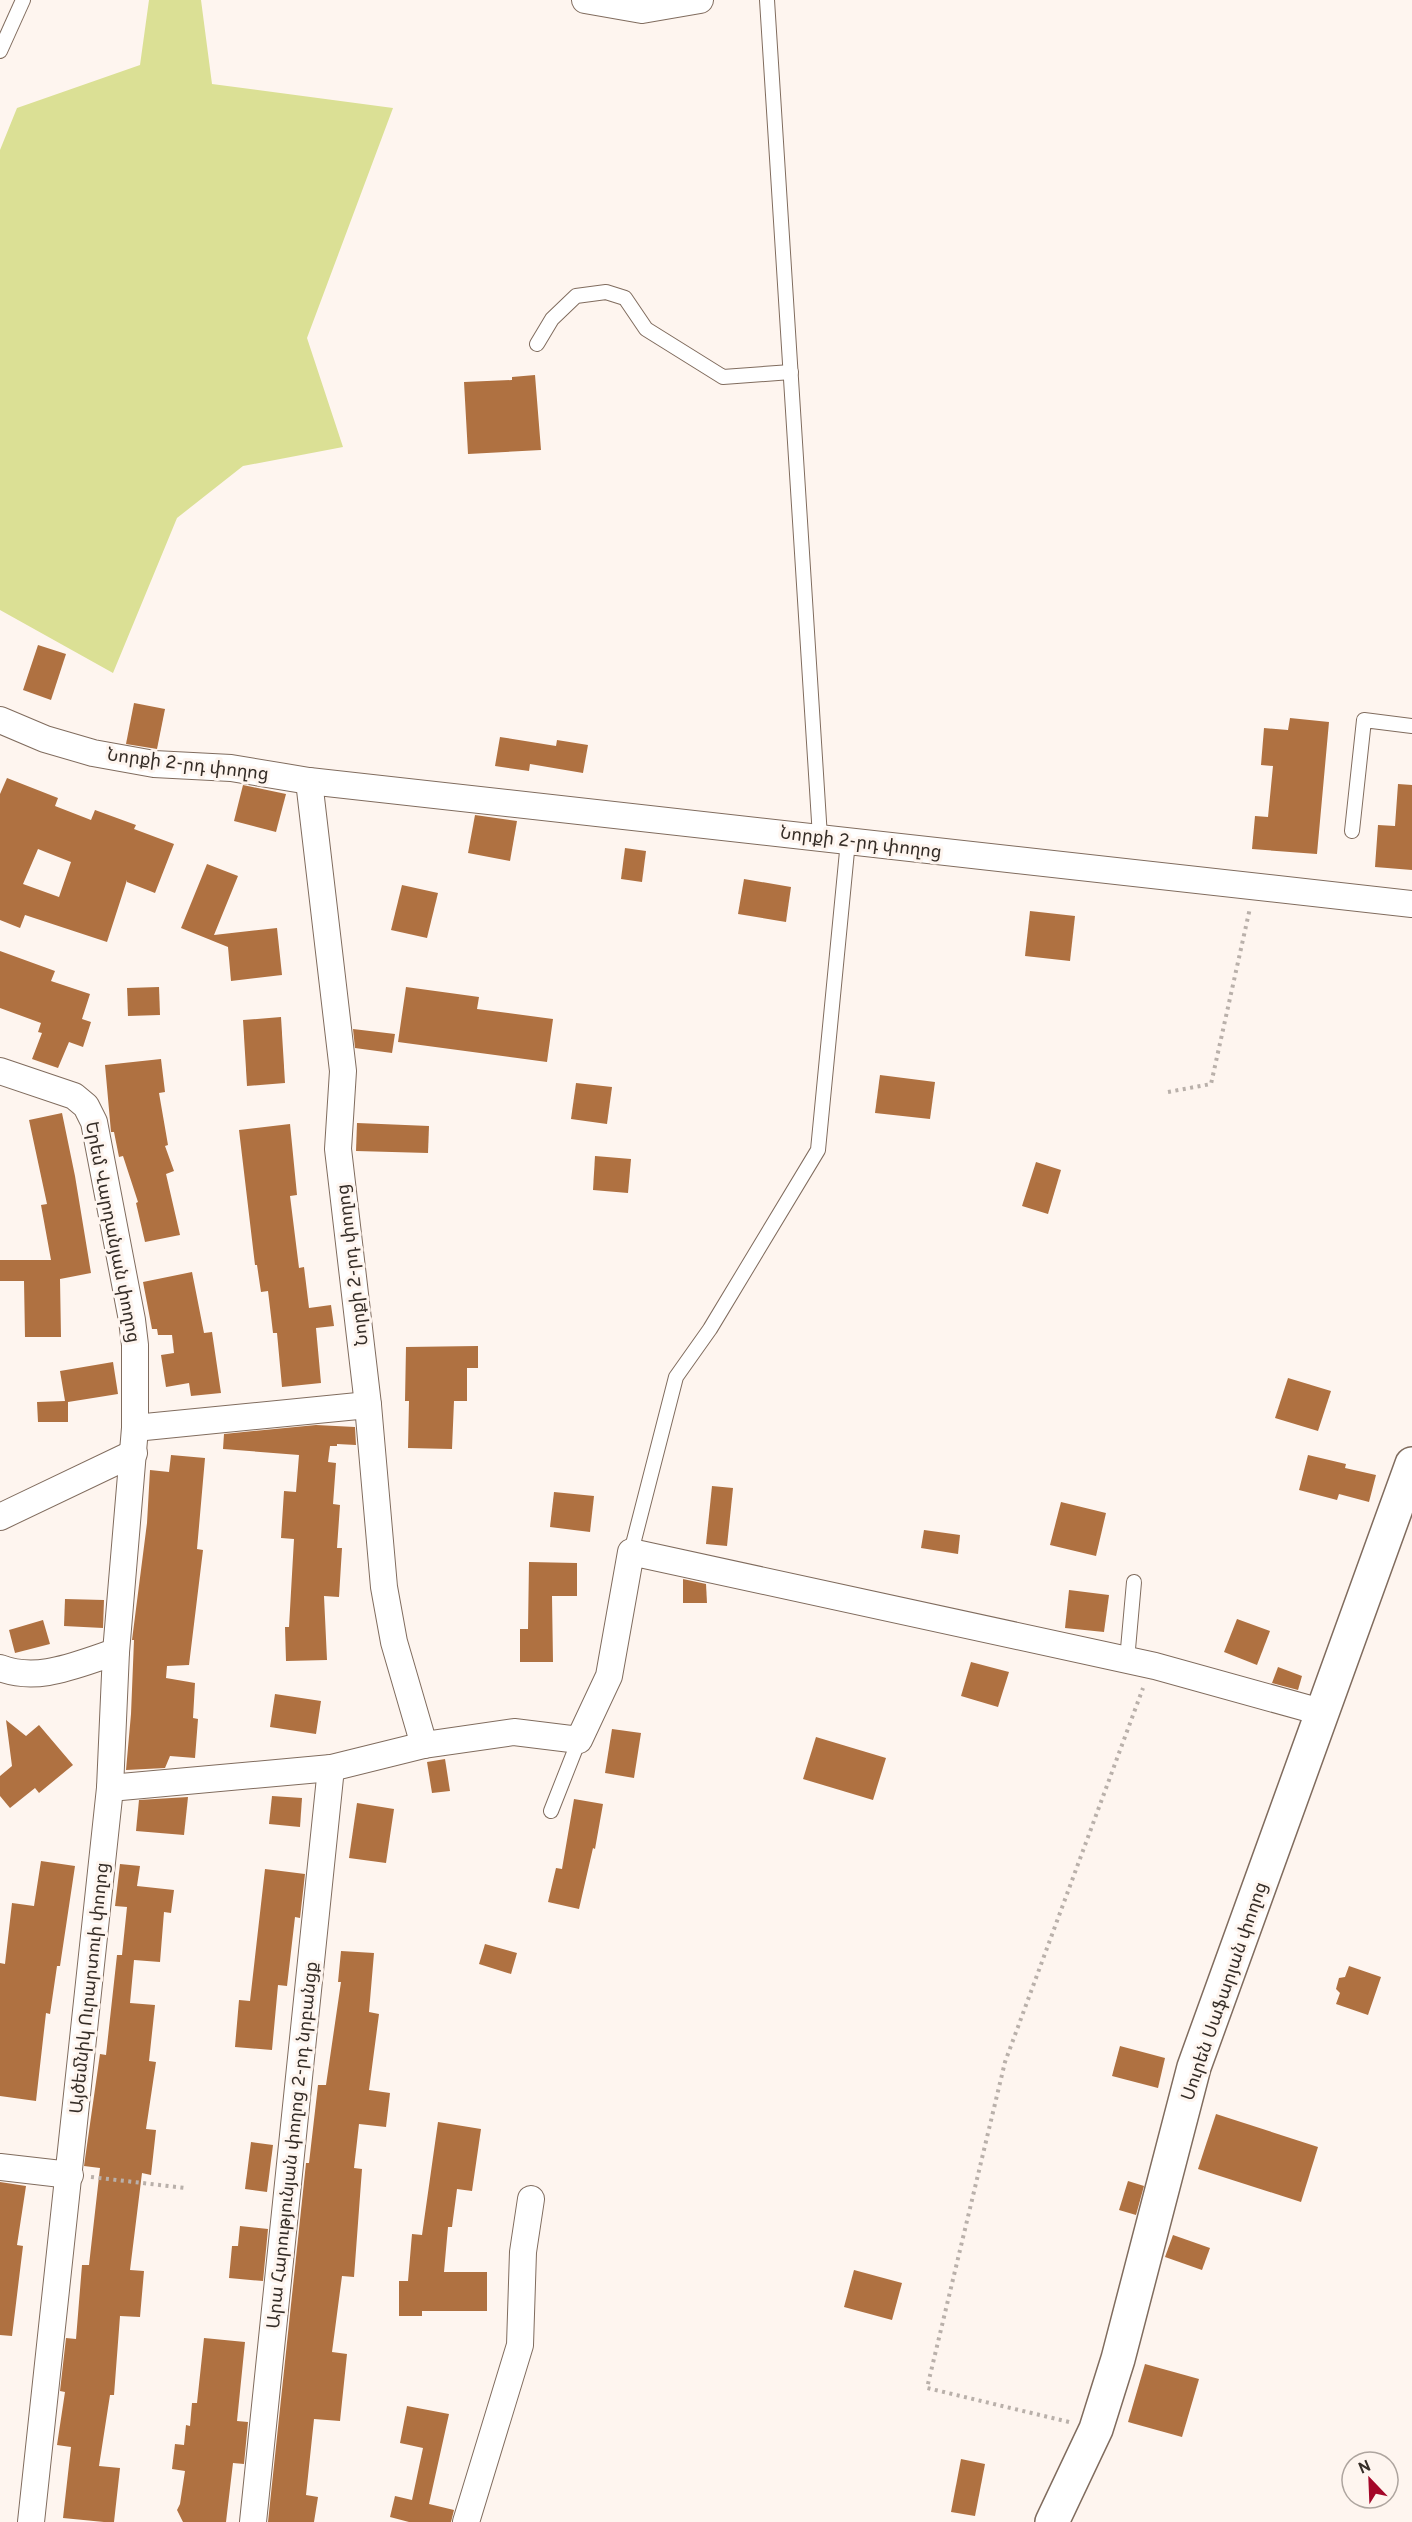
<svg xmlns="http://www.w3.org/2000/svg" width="1412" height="2522" font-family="Overpass,'Noto Sans Armenian',sans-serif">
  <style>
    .green { fill: #dbe095 }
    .building { fill: #af7141; fill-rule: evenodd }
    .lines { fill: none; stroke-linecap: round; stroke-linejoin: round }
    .service-casing { stroke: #806c5e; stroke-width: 16 }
    .minor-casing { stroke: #806c5e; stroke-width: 28 }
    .secondary-casing { stroke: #806c5e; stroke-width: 36 }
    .path { stroke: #b9b0aa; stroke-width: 4; stroke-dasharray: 3 4.5; stroke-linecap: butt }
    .service { stroke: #fff; stroke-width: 14 }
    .minor { stroke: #fff; stroke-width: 26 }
    .secondary { stroke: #fff; stroke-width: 33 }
    .labels { text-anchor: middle; stroke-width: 6; stroke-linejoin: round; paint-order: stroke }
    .street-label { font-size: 18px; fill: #352d27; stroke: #fef5ef }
  </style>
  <rect width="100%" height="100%" fill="#fef5ef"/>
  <polygon class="green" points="149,0 201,0 212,84 393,108 307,338 343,447 243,466 177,518 113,673 0,610 0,150 17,108 140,65"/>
  <g class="building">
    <polygon points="535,375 541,450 468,454 464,382 512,380 512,377"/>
    <polygon points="38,645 66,654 51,700 23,690"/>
    <polygon points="134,703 165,709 157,749 126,744"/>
    <polygon points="1290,718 1329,722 1317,854 1252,849 1255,816 1268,817 1273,766 1261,765 1264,728 1288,730"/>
    <polygon points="500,737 556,746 557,740 588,745 583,773 530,764 529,771 495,766"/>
    <path d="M7,778L58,798L55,806L91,820L95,810L136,825L134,829L174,844L155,893L127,882V880L107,942L25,915L20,928L0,920V794ZM38,849L71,862L59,897L23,884Z"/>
    <polygon points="1398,784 1412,785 1412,870 1375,867 1378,825 1395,826"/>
    <polygon points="243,785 286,794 276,832 234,821"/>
    <polygon points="475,815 517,821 510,861 468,853"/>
    <polygon points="625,848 646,851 642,882 621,879"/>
    <polygon points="207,864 238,876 214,935 277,928 282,975 231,981 228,947 181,928"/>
    <polygon points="744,879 791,887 786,922 738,914"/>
    <polygon points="402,885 438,893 427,938 391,930"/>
    <polygon points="1030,911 1075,916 1070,961 1025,956"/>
    <polygon points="0,951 55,971 51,981 90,994 82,1019 91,1022 83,1047 69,1042 58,1068 32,1059 42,1033 38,1032 41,1023 0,1008"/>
    <polygon points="159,987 160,1015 128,1016 127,988"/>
    <polygon points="406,987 479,997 477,1009 553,1019 547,1062 398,1042"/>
    <polygon points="281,1017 285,1083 247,1086 243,1020"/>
    <polygon points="353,1029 395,1034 392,1053 355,1048"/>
    <polygon points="161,1059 165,1092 159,1093 168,1145 165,1146 174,1171 166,1174 180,1235 145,1242 136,1203 138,1202 123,1156 119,1157 114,1132 111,1132 105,1065"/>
    <polygon points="880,1075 935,1082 930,1119 875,1113"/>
    <polygon points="576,1083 612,1087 607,1124 571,1119"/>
    <polygon points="62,1113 75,1176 91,1273 60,1279 61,1337 25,1337 24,1281 0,1281 0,1260 51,1260 41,1205 47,1204 29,1120"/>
    <polygon points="357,1123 429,1126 428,1153 356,1151"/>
    <polygon points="290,1124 297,1195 290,1196 299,1268 304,1267 309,1308 331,1305 334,1326 316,1328 321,1383 282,1387 277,1333 273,1333 268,1291 261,1292 257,1265 255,1265 239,1130"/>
    <polygon points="595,1156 631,1159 628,1193 593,1190"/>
    <polygon points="1036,1162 1061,1170 1048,1214 1022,1206"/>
    <polygon points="192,1272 204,1333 212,1332 221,1393 191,1396 189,1383 166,1387 161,1355 174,1353 172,1335 158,1335 157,1329 152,1329 143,1282"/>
    <polygon points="478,1346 478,1368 467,1368 467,1401 454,1401 452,1449 408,1448 409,1401 405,1401 406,1347"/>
    <polygon points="113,1362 118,1394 68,1402 68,1422 38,1422 37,1402 65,1401 60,1371"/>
    <polygon points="1288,1378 1331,1391 1318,1431 1275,1418"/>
    <polygon points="316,1425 355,1427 356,1445 337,1444 337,1446 330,1446 328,1462 336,1463 333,1504 340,1505 337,1548 342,1548 339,1597 324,1596 327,1660 286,1661 285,1627 289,1627 294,1539 281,1538 284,1491 296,1492 299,1455 223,1449 224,1434"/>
    <polygon points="171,1455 205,1458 197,1549 203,1550 189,1665 167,1666 166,1678 195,1683 193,1718 198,1719 195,1758 170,1756 165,1768 126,1770 131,1714 134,1640 132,1640 147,1523 150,1470 169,1472"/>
    <polygon points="1308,1455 1346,1464 1345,1468 1376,1475 1369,1502 1339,1494 1337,1500 1299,1490"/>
    <polygon points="712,1486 733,1488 727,1546 706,1544"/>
    <polygon points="554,1492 594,1496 590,1532 550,1527"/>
    <polygon points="1061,1502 1106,1513 1096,1556 1050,1545"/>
    <polygon points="924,1530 960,1535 958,1554 921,1548"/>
    <polygon points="529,1562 577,1563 577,1596 552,1596 553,1662 520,1662 520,1629 528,1629"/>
    <polygon points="683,1579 706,1584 707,1603 683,1603"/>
    <polygon points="1069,1590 1109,1595 1104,1632 1065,1628"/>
    <polygon points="65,1599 104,1600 103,1628 64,1626"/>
    <polygon points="1237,1619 1270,1631 1257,1665 1224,1652"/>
    <polygon points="43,1620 50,1644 15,1653 9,1630"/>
    <polygon points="971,1662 1009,1672 998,1707 961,1696"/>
    <polygon points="1278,1667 1302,1676 1298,1690 1272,1683"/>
    <polygon points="275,1694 321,1701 316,1734 270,1727"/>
    <polygon points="6,1720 26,1736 39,1725 73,1765 39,1793 35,1788 10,1808 0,1796 0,1776 12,1766"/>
    <polygon points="612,1729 641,1733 634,1778 605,1773"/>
    <polygon points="816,1737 886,1758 873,1800 803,1779"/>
    <polygon points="445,1759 450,1791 432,1793 427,1762"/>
    <polygon points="272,1796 302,1798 300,1827 269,1824"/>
    <polygon points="188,1797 184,1835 136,1831 139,1800"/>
    <polygon points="574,1799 603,1804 595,1849 593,1848 579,1909 548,1902 556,1868 562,1869"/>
    <polygon points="357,1803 394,1809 386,1863 349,1858"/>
    <polygon points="41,1861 75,1866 60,1966 57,1966 50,2014 46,2013 36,2101 0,2096 0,1963 5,1964 12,1903 34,1906"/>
    <polygon points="120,1864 140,1866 137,1886 174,1890 171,1913 164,1912 160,1962 134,1960 130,2003 155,2005 149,2061 156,2062 146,2129 156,2130 151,2175 142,2173 130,2270 144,2271 140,2317 120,2316 114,2395 110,2395 99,2466 120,2468 114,2522 104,2522 63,2518 71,2447 57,2445 65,2392 60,2391 66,2338 76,2339 82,2265 89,2265 100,2168 84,2166 100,2054 106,2055 117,1955 122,1955 127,1907 115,1906"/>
    <polygon points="265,1869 305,1874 300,1918 295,1917 287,1986 278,1985 272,2050 235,2047 239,2000 250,2001"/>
    <polygon points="485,1944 517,1953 511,1974 479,1964"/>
    <polygon points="341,1951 374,1953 369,2012 379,2014 369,2090 390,2093 386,2127 359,2124 354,2168 362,2169 354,2277 342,2276 332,2352 347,2354 340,2421 314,2419 306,2495 318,2497 314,2522 268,2522 306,2163 309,2163 318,2085 326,2085 341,1982 338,1982"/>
    <polygon points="1349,1966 1381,1977 1368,2015 1336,2004 1340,1993 1336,1989 1339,1978 1345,1977"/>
    <polygon points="1120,2046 1165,2058 1158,2088 1112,2076"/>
    <polygon points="1216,2114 1318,2147 1301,2202 1198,2169"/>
    <polygon points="438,2122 481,2129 472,2191 457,2189 452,2227 448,2227 444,2272 487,2272 487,2311 422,2311 422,2316 399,2316 399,2281 408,2281 412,2234 422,2235"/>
    <polygon points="251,2142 273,2145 267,2192 245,2189"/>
    <polygon points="1128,2181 1144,2186 1136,2215 1119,2210"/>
    <polygon points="0,2182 26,2186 17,2245 23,2246 12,2336 0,2335"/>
    <polygon points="240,2226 268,2229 263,2281 229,2278 232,2246 238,2246"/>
    <polygon points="1173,2235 1210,2248 1202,2270 1165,2257"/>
    <polygon points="854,2270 902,2283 892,2320 844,2307"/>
    <polygon points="204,2338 245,2342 237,2421 248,2422 244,2464 233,2463 226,2522 183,2522 177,2510 180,2504 185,2471 172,2469 175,2444 184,2445 186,2425 190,2426 192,2403 197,2403"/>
    <polygon points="1145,2364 1199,2379 1182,2437 1128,2422"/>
    <polygon points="407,2406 449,2414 429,2504 454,2510 451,2522 409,2522 390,2517 395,2496 412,2500 423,2448 400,2443"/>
    <polygon points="961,2459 985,2464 975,2516 951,2512"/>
  </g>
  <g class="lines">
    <g class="service-casing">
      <g id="service">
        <polyline points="767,0 820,837"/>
        <polyline points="0,51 23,0"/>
        <polyline points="537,344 552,319 576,296 606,292 625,298 646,329 723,377 791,372"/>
        <polyline points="1352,831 1364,720 1412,726"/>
        <polyline points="631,1552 676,1377 710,1329 818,1150 848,841"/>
        <polyline points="1127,1660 1134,1582"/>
        <polyline points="551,1811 579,1740"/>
      </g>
    </g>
    <g class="minor-casing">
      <g id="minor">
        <polyline points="585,0 642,10 700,0"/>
        <polyline points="0,720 45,739 93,753 154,764 231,768 309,781 1412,904"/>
        <polyline points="309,781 343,1071 338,1149 368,1405 384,1587 394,1642 424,1745"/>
        <polyline points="0,1071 74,1096 86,1106 94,1122 132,1320 135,1345 135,1428 116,1652 110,1788 31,2522"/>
        <polyline points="135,1428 368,1405"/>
        <polyline points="0,1517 134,1453"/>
        <path d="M0,1668C39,1683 77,1664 116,1652"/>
        <polyline points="110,1788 331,1768 424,1745 514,1732 579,1740 609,1676 631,1552 1155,1666 1321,1712"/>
        <polyline points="0,2167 70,2175"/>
        <polyline points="253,2522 331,1768"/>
        <polyline points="466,2522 520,2345 523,2252 531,2199"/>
      </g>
    </g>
    <g class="secondary-casing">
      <polyline id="secondary" points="1052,2522 1096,2429 1118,2359 1194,2067 1412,1464"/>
    </g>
    <g class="path">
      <polyline points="1168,1092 1211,1084 1250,908"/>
      <polyline points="91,2177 185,2188"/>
      <polyline points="1069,2422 927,2388 1005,2062 1143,1688"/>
    </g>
    <use href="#service" class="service"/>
    <use href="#minor" class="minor"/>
    <use href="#secondary" class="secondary"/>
  </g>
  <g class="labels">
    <g class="street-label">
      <text transform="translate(188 764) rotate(7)" y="6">Նորքի 2-րդ փողոց</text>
      <text transform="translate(861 842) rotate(7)" y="6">Նորքի 2-րդ փողոց</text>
      <text transform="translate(113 1232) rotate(79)" y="6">Երեմ Վարդանյան փողոց</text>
      <text transform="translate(352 1265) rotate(-97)" y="6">Նորքի 2-րդ փողոց</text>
      <text transform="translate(89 1988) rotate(-84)" y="6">Այծեմնիկ Ուրարտուի փողոց</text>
      <text transform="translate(1224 1991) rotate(-71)" y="6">Սուրեն Սաֆարյան փողոց</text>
      <text transform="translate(292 2145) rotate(-84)" y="6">Արա Հարությունյան փողոց 2-րդ նրբանցք</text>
    </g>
  </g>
  <g transform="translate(1370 2480) rotate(337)"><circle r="28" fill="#fef5ef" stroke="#aea59f" stroke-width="1.5"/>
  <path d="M0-4.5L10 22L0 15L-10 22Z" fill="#a40729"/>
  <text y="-9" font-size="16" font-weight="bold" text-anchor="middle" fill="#352d27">N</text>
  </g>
</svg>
